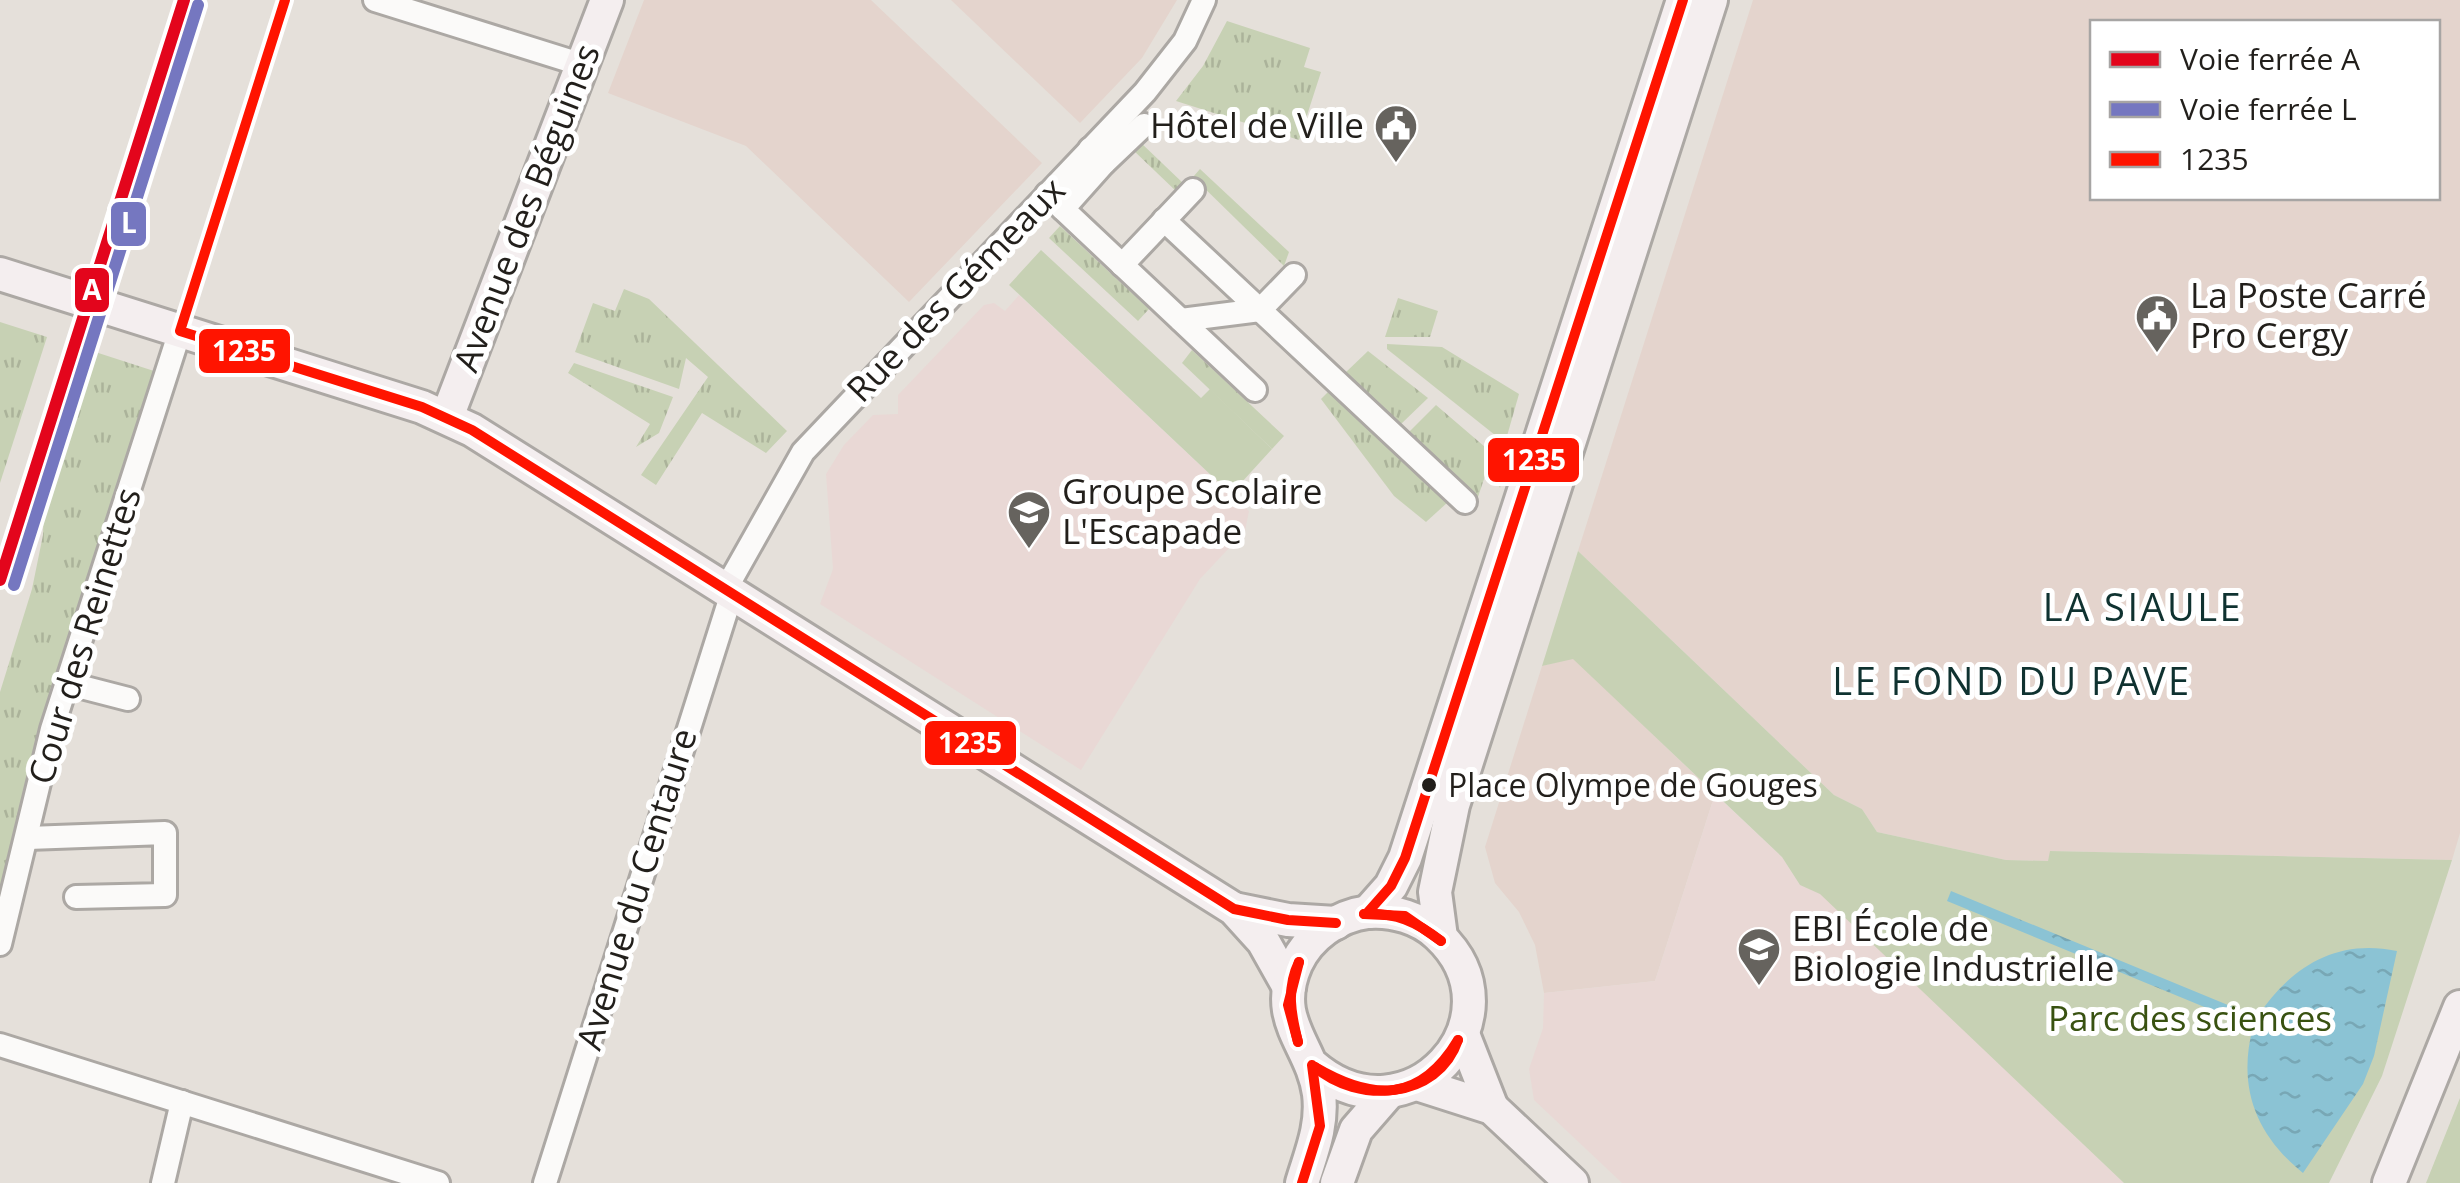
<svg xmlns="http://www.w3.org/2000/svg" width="2460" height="1183" font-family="'Open Sans',sans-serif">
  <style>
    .commercial { fill: #e4d4cd; fill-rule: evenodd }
    .education { fill: #e9d8d5 }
    .grass { fill: url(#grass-tufts) }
    .park { fill: #c7d1b4 }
    .water { fill: url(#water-ripples) }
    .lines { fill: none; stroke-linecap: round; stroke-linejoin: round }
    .street-casing { stroke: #aca8a4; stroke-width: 28 }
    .secondary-casing { stroke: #aca8a4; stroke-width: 38 }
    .street { stroke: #fbfaf9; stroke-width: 22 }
    .secondary { stroke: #f4eeef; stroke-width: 32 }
    .bus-1-casing { stroke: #fff; stroke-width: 18 }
    .bus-1 { stroke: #ff1400; stroke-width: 10 }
    .rail-1-casing { stroke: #fff; stroke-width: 20 }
    .rail-2-casing { stroke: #fff; stroke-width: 20 }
    .rail-1 { stroke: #e3051c; stroke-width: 12 }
    .rail-2 { stroke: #7577c0; stroke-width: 12 }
    .bus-dot { fill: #221f1b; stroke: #fff; stroke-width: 4 }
    .labels { text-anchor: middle; stroke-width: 10; stroke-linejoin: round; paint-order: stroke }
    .bus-label { font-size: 32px; fill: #221f1b; stroke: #fff; text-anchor: start }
    .poi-label { font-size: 35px; fill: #221f1b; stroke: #fff; text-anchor: start }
    .street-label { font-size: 35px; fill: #221f1b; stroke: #fff }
    .park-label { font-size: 35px; fill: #395211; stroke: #fff }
    .neighbourhood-label { font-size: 38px; letter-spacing: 2.5px; fill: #0f3230; stroke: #fff }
    .line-badge { stroke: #fff; stroke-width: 4 }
    .badge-label { font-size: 28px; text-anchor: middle; font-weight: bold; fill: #fff }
  </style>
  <defs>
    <pattern id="grass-tufts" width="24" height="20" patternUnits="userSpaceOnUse" patternTransform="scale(2.5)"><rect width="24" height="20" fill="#c7d1b4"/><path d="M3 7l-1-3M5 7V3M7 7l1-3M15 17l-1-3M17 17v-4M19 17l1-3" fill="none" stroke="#abb39a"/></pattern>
    <pattern id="water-ripples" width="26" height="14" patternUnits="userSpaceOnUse" patternTransform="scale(2.5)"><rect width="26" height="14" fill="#8bc3d4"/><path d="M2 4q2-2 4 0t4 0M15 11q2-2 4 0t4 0" fill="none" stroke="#78a7b5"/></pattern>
  </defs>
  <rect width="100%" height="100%" fill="#e5e0da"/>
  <g class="commercial">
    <polygon points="644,0 871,0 1042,163 909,302 746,146 608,93"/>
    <polygon points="951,0 1177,0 1142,58 1080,123"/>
    <path d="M1753,0H2460V833L2452,860L2051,851L2048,861L2006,860L1877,832L1862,809L1834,795L1578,551ZM2092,22H2438V198H2092Z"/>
    <polygon points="1573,658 1715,794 1655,981 1544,993 1535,945 1519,912 1495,883 1485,847 1542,666"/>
  </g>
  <g class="education">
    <polygon points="1019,295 1249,511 1245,531 1200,579 1081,770 820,604 833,569 826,474 844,445 873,415 898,414 898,395 984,305 994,303 1005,311"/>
    <polygon points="1715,794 1782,857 1800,885 1820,893 2124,1183 1622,1183 1534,1100 1529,1069 1543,1028 1544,993 1655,981"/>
  </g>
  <g class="grass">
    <polygon points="1227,21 1310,48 1304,67 1321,72 1299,140 1176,101 1203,66"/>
    <polygon points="1139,141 1185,185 1178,193 1132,149"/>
    <polygon points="1200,169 1289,252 1284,266 1193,177"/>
    <polygon points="1060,226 1149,309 1138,321 1049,238"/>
    <polygon points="624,289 649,299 787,431 766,453 702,413 656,485 641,475 708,377 686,358 679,389 575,352 593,303 615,311"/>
    <polygon points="1398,298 1438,311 1430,337 1385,337"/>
    <polygon points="0,322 47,337 0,483"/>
    <polygon points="1387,344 1442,347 1519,394 1505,443 1387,349"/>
    <polygon points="86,349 154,371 40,735 0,903 0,692 32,589 43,535 44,496 76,398"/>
    <polygon points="1192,350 1284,436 1272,449 1182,363"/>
    <polygon points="1368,351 1428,398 1400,425 1344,374"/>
    <polygon points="574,363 673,397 659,433 636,447 650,424 568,373"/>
    <polygon points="1334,386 1448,502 1426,522 1394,496 1321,399"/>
    <polygon points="1436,405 1499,459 1505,470 1500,488 1489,464 1477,500 1409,432"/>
  </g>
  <g class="park">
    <polygon points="1041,250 1201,398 1210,389 1272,449 1231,494 1009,285"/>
    <polygon points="1578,551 1834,795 1862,809 1877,832 2006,860 2048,861 2050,851 2452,860 2382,1076 2329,1183 2124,1183 1820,894 1800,885 1782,857 1573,659 1542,666"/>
    <polygon points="2460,1098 2460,1183 2426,1183"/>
  </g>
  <path class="water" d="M1951,891L2257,1017C2290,968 2335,938 2397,951L2374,1056L2363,1084L2303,1173C2256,1135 2237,1087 2253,1027L1947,901Z"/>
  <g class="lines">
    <g class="street-casing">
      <g id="street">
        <polyline points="375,0 583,65"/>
        <polyline points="1090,149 1104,163 1144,125"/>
        <polyline points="1047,194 1255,390"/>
        <polyline points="1063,209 1104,163"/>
        <polyline points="1164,220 1465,502"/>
        <polyline points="1122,265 1193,190"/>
        <polyline points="1181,320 1260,310 1294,275"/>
        <polyline points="724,592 803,452 1145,92 1185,41 1204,0"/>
        <polyline points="66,683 128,699"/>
        <polyline points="28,838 165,833 165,895 76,897"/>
        <polyline points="0,944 52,729 180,331"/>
        <polyline points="0,1045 438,1183"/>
        <polyline points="163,1183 182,1102"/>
        <polyline points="545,1183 731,596"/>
      </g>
    </g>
    <g class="secondary-casing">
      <g id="secondary">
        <polyline points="0,274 422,407 472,430 1234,909 1263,941 1289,987"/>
        <polyline points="447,417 607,0"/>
        <polyline points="1234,909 1288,920 1336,923"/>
        <polyline points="1368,912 1391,886 1405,858 1683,0"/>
        <polyline points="1441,937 1435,892 1453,805 1711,0"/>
        <polyline points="1463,1034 1492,1108"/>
        <polyline points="1417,1084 1492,1108 1572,1183"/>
        <path d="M1302,1183C1311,1153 1323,1126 1319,1094C1312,1044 1271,1021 1296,964C1309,936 1337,916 1368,912C1393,910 1420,918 1438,935C1526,1017 1408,1149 1312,1065"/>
        <polyline points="1337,1183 1356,1130 1389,1092"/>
        <polyline points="2389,1183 2460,1007"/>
      </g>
    </g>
    <use href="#street" class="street"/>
    <use href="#secondary" class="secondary"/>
    <g class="bus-1-casing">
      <g id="bus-1">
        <polyline points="285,0 180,331 422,407 472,430 1234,909 1288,920 1336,923"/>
        <polyline points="1368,912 1391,886 1405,858 1683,0"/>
        <polyline points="1364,914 1405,916 1441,941"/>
        <path d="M1364,914C1395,912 1417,922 1441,941"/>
        <polyline points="1298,1042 1288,1005 1299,962"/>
        <path d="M1298,1042C1291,1014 1286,989 1299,962"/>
        <path d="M1315,1067C1373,1101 1420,1103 1458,1040"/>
        <path d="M1315,1067C1357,1104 1438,1100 1458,1040"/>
        <polyline points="1302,1183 1320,1126 1312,1065"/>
      </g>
    </g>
    <use href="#bus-1" class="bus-1"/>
    <g class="rail-1-casing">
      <polyline id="rail-1" points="0,580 184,0"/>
    </g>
    <g class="rail-2-casing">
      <polyline id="rail-2" points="14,585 198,5"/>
    </g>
    <use href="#rail-1" class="rail-1"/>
    <use href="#rail-2" class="rail-2"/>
  </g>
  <defs>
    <g id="civic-pin" transform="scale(2.25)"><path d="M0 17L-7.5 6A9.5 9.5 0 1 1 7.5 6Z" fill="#66635e" stroke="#fff"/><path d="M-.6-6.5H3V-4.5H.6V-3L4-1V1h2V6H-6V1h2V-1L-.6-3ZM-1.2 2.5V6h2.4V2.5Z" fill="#fff"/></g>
    <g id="school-pin" transform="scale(2.25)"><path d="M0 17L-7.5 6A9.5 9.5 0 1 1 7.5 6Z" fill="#66635e" stroke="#fff"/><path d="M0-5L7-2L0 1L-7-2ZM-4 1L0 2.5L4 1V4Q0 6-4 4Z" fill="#fff"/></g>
    <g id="university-pin" transform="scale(2.25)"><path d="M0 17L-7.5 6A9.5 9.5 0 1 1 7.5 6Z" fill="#66635e" stroke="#fff"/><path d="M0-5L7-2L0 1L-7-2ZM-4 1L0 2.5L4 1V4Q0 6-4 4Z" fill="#fff"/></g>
  </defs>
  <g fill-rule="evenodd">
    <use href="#civic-pin" x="1396" y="126"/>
    <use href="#civic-pin" x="2157" y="316"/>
    <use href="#school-pin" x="1029" y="512"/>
    <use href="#university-pin" x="1759" y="949"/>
  </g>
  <circle class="bus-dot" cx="1429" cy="785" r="9"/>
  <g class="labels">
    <g class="bus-label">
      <text x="1448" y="797">Place Olympe de Gouges</text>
    </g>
    <g class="poi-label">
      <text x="1364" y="138" text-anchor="end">Hôtel de Ville</text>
      <text x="2190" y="308">La Poste Carré<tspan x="2190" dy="40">Pro Cergy</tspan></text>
      <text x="1062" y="504">Groupe Scolaire<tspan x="1062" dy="40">L'Escapade</tspan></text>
      <text x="1792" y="941">EBI École de<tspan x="1792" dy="40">Biologie Industrielle</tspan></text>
    </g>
    <g class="street-label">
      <text transform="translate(527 208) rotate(-69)" y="12">Avenue des Béguines</text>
      <text transform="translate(956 290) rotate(-46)" y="12">Rue des Gémeaux</text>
      <text transform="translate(85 636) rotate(-73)" y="12">Cour des Reinettes</text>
      <text transform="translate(637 889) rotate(-73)" y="12">Avenue du Centaure</text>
    </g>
    <g class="park-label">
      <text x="2190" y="1031">Parc des sciences</text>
    </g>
    <g class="neighbourhood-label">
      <text x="2143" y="621">LA SIAULE</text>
      <text x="2012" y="695">LE FOND DU PAVE</text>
    </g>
  </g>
  <g class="line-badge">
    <rect x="109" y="200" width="39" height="48" rx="10" fill="#7577c0"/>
    <rect x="73" y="266" width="38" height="48" rx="10" fill="#e3051c"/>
    <rect x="197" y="327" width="95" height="48" rx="10" fill="#ff1400"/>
    <rect x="1486" y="436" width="95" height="48" rx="10" fill="#ff1400"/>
    <rect x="923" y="719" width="95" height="48" rx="10" fill="#ff1400"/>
  </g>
  <g class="badge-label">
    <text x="129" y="233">L</text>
    <text x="92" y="300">A</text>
    <text x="244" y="361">1235</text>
    <text x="1534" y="470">1235</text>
    <text x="970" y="753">1235</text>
  </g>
  <rect x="2090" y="20" width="350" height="180" fill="#ffffff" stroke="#a7a5a4" stroke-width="2.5"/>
  <rect x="2110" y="52" width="50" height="15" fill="#e3051c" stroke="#a7a5a4" stroke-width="2.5"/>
  <text x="2180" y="70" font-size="30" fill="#221f1b">Voie ferrée A</text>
  <rect x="2110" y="102" width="50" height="15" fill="#7577c0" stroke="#a7a5a4" stroke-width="2.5"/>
  <text x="2180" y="120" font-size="30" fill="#221f1b">Voie ferrée L</text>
  <rect x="2110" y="152" width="50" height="15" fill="#ff1400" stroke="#a7a5a4" stroke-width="2.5"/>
  <text x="2180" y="170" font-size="30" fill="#221f1b">1235</text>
</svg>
